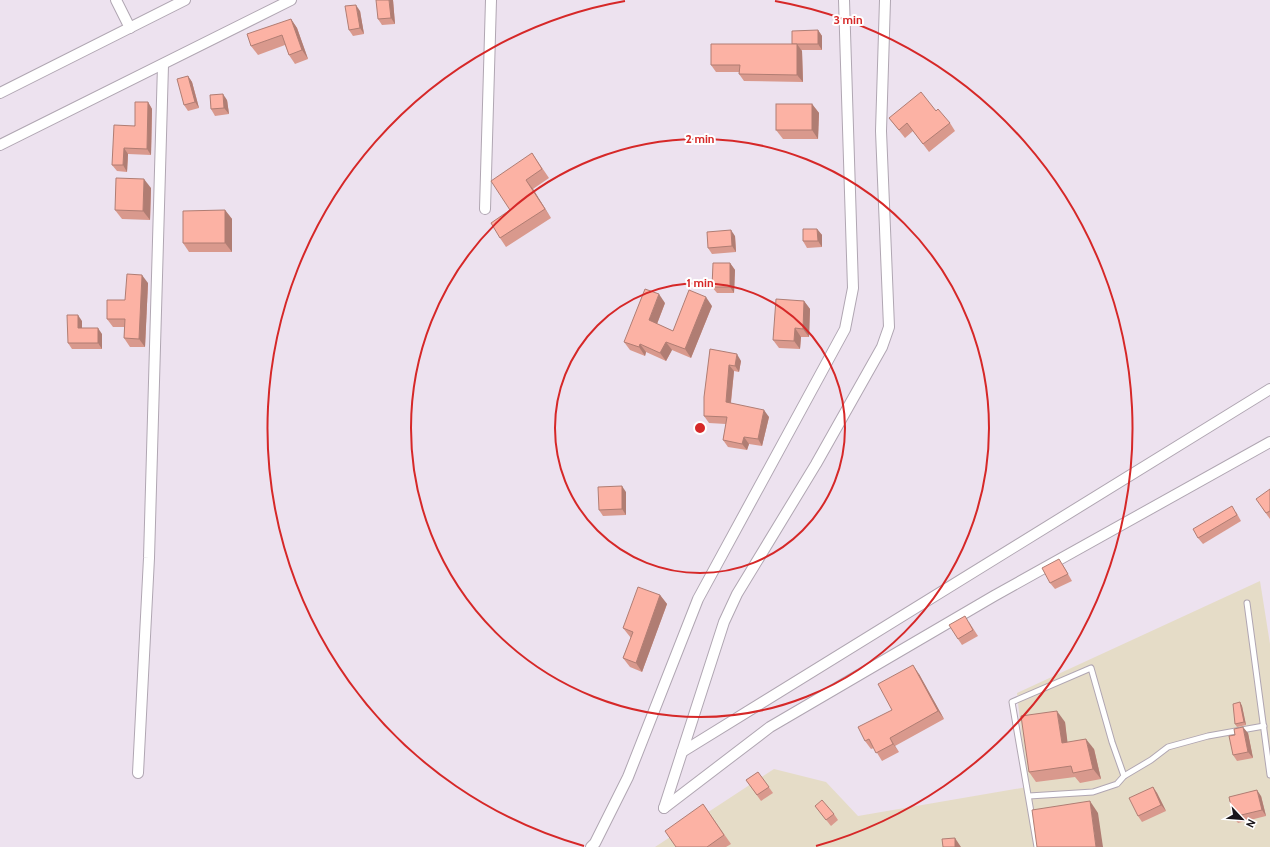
<svg xmlns="http://www.w3.org/2000/svg" width="1270" height="847" font-family="Cabin,sans-serif">
  <style>
    .commercial { fill: #e5dcc7 }
    .lines { fill: none; stroke-linecap: round; stroke-linejoin: round }
    .lane-casing { stroke: #b0a6b2; stroke-width: 7 }
    .street-casing { stroke: #b0a6b2; stroke-width: 12 }
    .lane { stroke: #fff; stroke-width: 5 }
    .street { stroke: #fff; stroke-width: 10 }
    .wall { fill: #d9998d }
    .shaded-wall { fill: #b07d73 }
    .building { fill: #fcb2a4; stroke: #b07d73 }
    .ring { fill: none; stroke: #d62828; stroke-width: 2 }
    .centre { fill: #d62828; stroke: #fff; stroke-width: 2 }
    .ring-label { font-size: 12px; text-anchor: middle; font-weight: bold; fill: #d62828; stroke: #fff; stroke-width: 4; stroke-linejoin: round; paint-order: stroke }
  </style>
  <rect width="100%" height="100%" fill="#ede2ef"/>
  <polygon class="commercial" points="1260,581 1270,644 1270,847 655,847 774,769 826,782 858,816 1027,787 1017,693"/>
  <g class="lines">
    <g class="lane-casing">
      <g id="lane">
        <polyline points="1247,603 1270,775"/>
        <polyline points="1029,796 1093,792 1117,784 1124,776 1151,760 1168,747 1208,736 1264,726"/>
        <polyline points="1037,847 1012,702 1091,668 1112,742 1124,776"/>
      </g>
    </g>
    <g class="street-casing">
      <g id="street">
        <polyline points="116,0 130,28"/>
        <polyline points="0,93 185,0"/>
        <polyline points="0,145 291,0"/>
        <polyline points="485,209 491,0"/>
        <polyline points="682,752 1270,389"/>
        <polyline points="138,773 149,558 163,65"/>
        <polyline points="664,808 724,622 737,594 816,464 882,347 889,327 881,131 885,0"/>
        <polyline points="664,808 770,727 994,596 1270,442"/>
        <polyline points="591,847 595,843 628,777 698,599 845,329 853,288 844,0"/>
      </g>
    </g>
    <use href="#lane" class="lane"/>
    <use href="#street" class="street"/>
  </g>
  <g class="wall">
    <polygon points="393,0 395,24 382,25 378,19"/>
    <polygon points="360,11 364,34 353,36 349,30"/>
    <polygon points="291,19 297,28 308,59 295,64 289,55 285,45 258,55 251,46"/>
    <polygon points="818,30 822,36 822,50 801,50 802,51 803,82 744,81 739,74 739,72 716,72 711,65 792,44"/>
    <polygon points="188,76 192,82 199,108 188,111 184,105"/>
    <polygon points="227,100 229,114 215,116 211,109"/>
    <polygon points="148,102 152,109 151,155 128,154 127,172 117,171 112,165"/>
    <polygon points="812,104 819,113 818,139 783,139 776,130"/>
    <polygon points="936,111 950,123 955,131 929,152 913,131 905,138 889,118"/>
    <polygon points="532,153 549,178 533,189 551,218 506,247 500,238"/>
    <polygon points="151,188 150,220 122,219 115,210"/>
    <polygon points="225,210 232,219 232,252 189,252 183,243"/>
    <polygon points="817,229 822,235 822,247 807,248 803,241"/>
    <polygon points="735,236 736,252 712,254 708,248"/>
    <polygon points="730,263 735,270 734,293 717,293 712,287"/>
    <polygon points="148,283 145,347 130,347 124,338 124,327 113,327 107,319 125,300"/>
    <polygon points="804,301 810,309 809,337 801,337 800,349 779,348 773,340"/>
    <polygon points="665,303 657,324 673,331 712,306 691,358 672,350 666,361 646,352 645,356 630,350 624,342"/>
    <polygon points="82,321 82,328 102,334 102,349 72,349 68,343"/>
    <polygon points="710,349 741,361 739,372 734,371 731,403 769,417 762,446 749,444 747,450 728,447 723,440 726,424 709,423 704,416"/>
    <polygon points="1270,489 1270,519 1262,508"/>
    <polygon points="626,492 626,515 603,516 599,510"/>
    <polygon points="1236,512 1241,521 1203,544 1198,538"/>
    <polygon points="1063,565 1072,581 1055,589 1050,583"/>
    <polygon points="660,595 667,604 642,672 630,667 623,658 631,638 623,628"/>
    <polygon points="969,622 978,636 962,645 958,639"/>
    <polygon points="919,674 944,719 895,746 899,752 882,761 874,748 871,749 865,741 892,710"/>
    <polygon points="1240,702 1242,706 1246,725 1237,727 1235,724"/>
    <polygon points="1065,722 1067,742 1094,749 1101,779 1080,783 1075,777 1036,782 1029,772"/>
    <polygon points="1248,733 1253,758 1237,761 1233,755"/>
    <polygon points="758,772 773,793 761,801 746,780"/>
    <polygon points="1153,787 1157,793 1166,811 1142,822 1138,816"/>
    <polygon points="1261,796 1266,816 1238,823 1233,817"/>
    <polygon points="703,804 731,844 726,847 676,847"/>
    <polygon points="815,806 834,814 838,820 831,826"/>
  </g>
  <g class="shaded-wall">
    <polygon points="389,0 393,0 395,24 391,18"/>
    <polygon points="356,5 360,11 364,34 360,28"/>
    <polygon points="291,19 297,28 308,59 302,50"/>
    <polygon points="818,30 822,36 822,50 818,44"/>
    <polygon points="797,44 802,51 803,82 797,75"/>
    <polygon points="188,76 192,82 199,108 195,102"/>
    <polygon points="223,94 227,100 229,114 224,108"/>
    <polygon points="148,102 152,109 151,155 147,149"/>
    <polygon points="812,104 819,113 818,139 812,130"/>
    <polygon points="124,148 128,154 127,172 123,165"/>
    <polygon points="144,179 151,188 150,220 143,211"/>
    <polygon points="526,180 533,189 551,218 545,209"/>
    <polygon points="225,210 232,219 232,252 225,243"/>
    <polygon points="817,229 822,235 822,247 818,241"/>
    <polygon points="731,230 735,236 736,252 732,246"/>
    <polygon points="730,263 735,270 734,293 730,287"/>
    <polygon points="142,275 148,283 145,347 139,339"/>
    <polygon points="659,294 665,303 655,329 649,320"/>
    <polygon points="706,297 712,306 691,358 685,349"/>
    <polygon points="804,301 810,309 809,337 803,329"/>
    <polygon points="78,315 82,321 82,335 78,328"/>
    <polygon points="98,328 102,334 102,349 98,343"/>
    <polygon points="795,328 801,337 800,349 794,341"/>
    <polygon points="666,342 672,350 666,361 660,353"/>
    <polygon points="640,344 646,352 645,356 639,347"/>
    <polygon points="737,354 741,361 739,372 735,366"/>
    <polygon points="729,365 734,371 730,409 726,402"/>
    <polygon points="764,410 769,417 762,446 758,439"/>
    <polygon points="744,437 749,444 747,450 742,444"/>
    <polygon points="622,486 626,492 626,515 622,509"/>
    <polygon points="660,595 667,604 642,672 636,663"/>
    <polygon points="913,665 919,674 944,719 938,711"/>
    <polygon points="1240,702 1242,706 1246,725 1244,722"/>
    <polygon points="1057,711 1065,722 1069,754 1062,743"/>
    <polygon points="1243,727 1248,733 1253,758 1248,752"/>
    <polygon points="890,738 895,746 899,752 893,744"/>
    <polygon points="1086,739 1094,749 1101,779 1093,769"/>
    <polygon points="1153,787 1157,793 1166,811 1161,805"/>
    <polygon points="1257,790 1261,796 1266,816 1262,810"/>
    <polygon points="1090,801 1098,813 1103,847 1096,847"/>
    <polygon points="955,838 961,847 955,847"/>
  </g>
  <g class="building">
    <polygon points="376,0 389,0 391,18 378,19"/>
    <polygon points="356,5 360,28 349,30 345,6"/>
    <polygon points="291,19 302,50 289,55 282,35 251,46 247,34"/>
    <polygon points="818,30 818,44 792,44 792,31"/>
    <polygon points="711,44 797,44 797,75 739,74 740,65 711,65"/>
    <polygon points="188,76 195,102 184,105 177,79"/>
    <polygon points="921,92 936,111 938,109 950,123 923,144 907,123 899,130 889,118"/>
    <polygon points="223,94 224,108 211,109 210,95"/>
    <polygon points="135,102 148,102 147,149 124,148 123,165 112,165 114,125 135,126"/>
    <rect x="776" y="104" width="36" height="26"/>
    <polygon points="532,153 542,169 526,180 545,209 500,238 491,223 510,210 491,181"/>
    <polygon points="116,178 144,179 143,211 115,210"/>
    <polygon points="225,210 225,243 183,243 183,211"/>
    <polygon points="803,229 817,229 818,241 803,241"/>
    <polygon points="731,230 732,246 708,248 707,232"/>
    <polygon points="713,263 730,263 730,287 712,287"/>
    <polygon points="127,274 142,275 139,339 124,338 125,319 107,319 107,300 125,300"/>
    <polygon points="645,289 659,294 649,320 673,331 689,290 706,297 685,349 666,342 660,353 640,344 639,347 624,342"/>
    <polygon points="776,299 804,301 803,329 795,328 794,341 773,340"/>
    <polygon points="67,315 78,315 78,328 98,328 98,343 68,343"/>
    <polygon points="710,349 737,354 735,366 729,365 726,402 764,410 758,439 744,437 742,444 723,440 727,417 704,416 704,397"/>
    <polygon points="622,486 622,509 599,510 598,487"/>
    <polygon points="1270,489 1270,511 1266,513 1256,499"/>
    <polygon points="1232,506 1237,515 1198,538 1193,529"/>
    <polygon points="1059,559 1068,574 1050,583 1042,568"/>
    <polygon points="638,587 660,595 636,663 623,658 633,632 623,628"/>
    <polygon points="965,616 973,630 958,639 949,625"/>
    <polygon points="913,665 938,711 890,738 893,744 876,753 869,739 865,741 858,727 892,710 878,684"/>
    <polygon points="1240,702 1244,722 1235,724 1233,704"/>
    <polygon points="1057,711 1062,743 1086,739 1093,769 1073,773 1071,766 1029,772 1021,716"/>
    <polygon points="1243,727 1248,752 1233,755 1229,736 1235,735 1234,729"/>
    <polygon points="758,772 769,787 757,795 746,780"/>
    <polygon points="1153,787 1161,805 1138,816 1129,798"/>
    <polygon points="1257,790 1262,810 1233,817 1229,797"/>
    <polygon points="822,800 834,814 826,820 815,806"/>
    <polygon points="1090,801 1096,847 1037,847 1032,810"/>
    <polygon points="703,804 724,835 707,847 676,847 665,831"/>
    <polygon points="955,838 955,847 943,847 942,839"/>
  </g>
  <g class="ring">
    <circle cx="700" cy="428" r="145"/>
    <circle cx="700" cy="428" r="289"/>
    <path d="M584 846A434 434 0 0 1 625 1M775 1A434 434 0 0 1 816 846"/>
  </g>
  <circle cx="700" cy="428" r="6" class="centre"/>
  <g class="ring-label">
    <text x="848" y="24">3 min</text>
    <text x="700" y="143">2 min</text>
    <text x="700" y="287">1 min</text>
  </g>
  <g transform="translate(1242 819) rotate(116)" stroke="#ffffff" stroke-width="3" paint-order="stroke">
  <path d="M0-3L7 15L0 10L-7 15Z" fill="#181419"/>
  <text y="-6" font-size="11" font-weight="bold" text-anchor="middle" fill="#181419">N</text>
  </g>
</svg>
